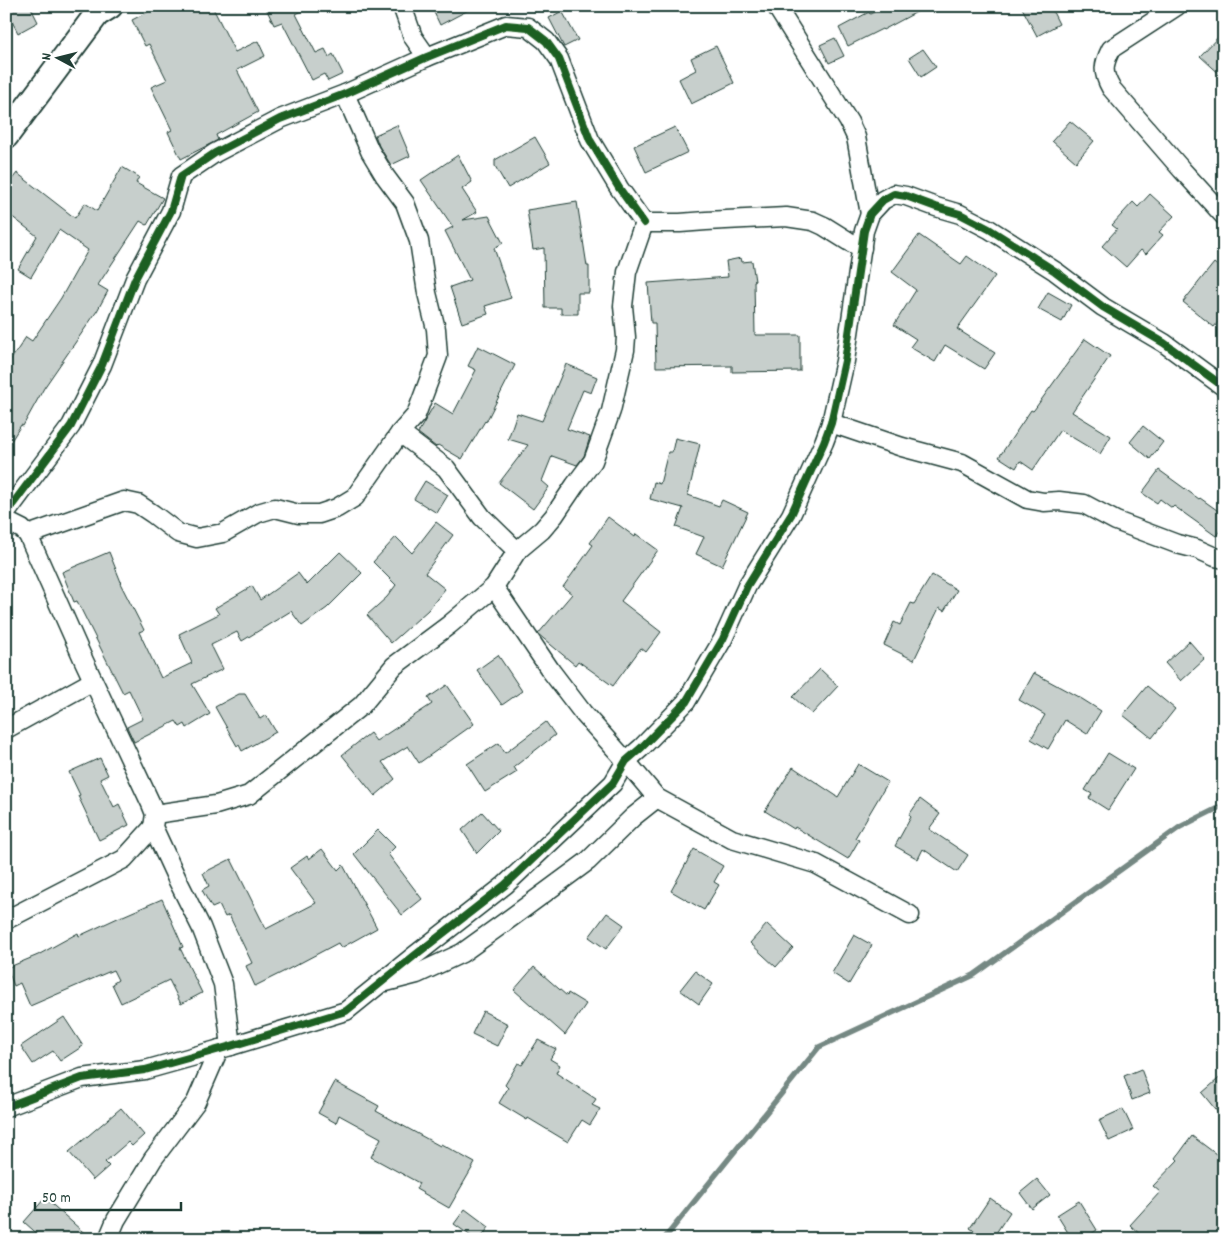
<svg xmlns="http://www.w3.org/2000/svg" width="1230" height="1245" font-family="Dekko,sans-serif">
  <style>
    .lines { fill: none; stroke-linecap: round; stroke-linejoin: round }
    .stream { stroke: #758883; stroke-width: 5.5 }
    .building { fill: #c7cfcc; stroke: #1f3d34 }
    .street-casing { stroke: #1f3d34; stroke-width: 21 }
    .secondary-casing { stroke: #1f3d34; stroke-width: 28 }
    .street { stroke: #fff; stroke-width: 18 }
    .secondary { stroke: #fff; stroke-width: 24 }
    .cycleway-casing { stroke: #fff; stroke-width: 11 }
    .cycleway { stroke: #1b5e20; stroke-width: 8 }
  </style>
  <rect width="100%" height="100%" fill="#fff"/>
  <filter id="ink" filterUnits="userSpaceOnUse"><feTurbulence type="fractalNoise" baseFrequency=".02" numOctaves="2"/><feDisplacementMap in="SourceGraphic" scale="10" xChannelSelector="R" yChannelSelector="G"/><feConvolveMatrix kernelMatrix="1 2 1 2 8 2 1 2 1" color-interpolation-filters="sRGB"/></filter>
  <g filter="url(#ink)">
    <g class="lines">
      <polyline class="stream" points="664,1239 819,1047 974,975 1180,827 1224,805"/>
    </g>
    <g class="building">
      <polygon points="6,6 30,6 38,22 18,33 6,10"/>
      <polygon points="159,6 212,6 235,52 258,41 265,56 237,70 258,112 216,135 218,140 181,159 168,132 172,130 151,87 167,80 149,44 145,46 132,20"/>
      <polygon points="265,6 312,6 296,14 316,53 325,49 329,57 333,54 343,74 328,81 324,74 312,80 282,22 274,25"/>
      <polygon points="431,6 476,6 440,25"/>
      <polygon points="886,6 928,6 883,30 882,29 848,46 839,28 869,12 870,14"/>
      <polygon points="1021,6 1050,6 1059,24 1037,36"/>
      <polygon points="562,11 578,40 564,47 549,18"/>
      <polygon points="1224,31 1224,78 1200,56"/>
      <polygon points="835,38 844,56 829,63 820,45"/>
      <polygon points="716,46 734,83 691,104 679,79 696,70 691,58"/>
      <polygon points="923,49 936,67 921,77 909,58"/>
      <polygon points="1070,121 1094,141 1076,162 1052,141"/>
      <polygon points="397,125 410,156 391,165 379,146 375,135"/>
      <polygon points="675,127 688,152 646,172 634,146"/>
      <polygon points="535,137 550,163 508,188 495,166 495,160"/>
      <polygon points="458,155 472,182 462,189 477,212 463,220 489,216 503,243 494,248 511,298 485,306 488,314 462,323 450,287 470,280 445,231 453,227 421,180"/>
      <polygon points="122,167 139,177 136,183 163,198 147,225 140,221 98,285 108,291 97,311 44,388 23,426 21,425 6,449 6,367 26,337 32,341 61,298 88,250 59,230 31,277 18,269 37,236 6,212 6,187 17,173 75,218 85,203 97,211"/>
      <polygon points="1150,194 1174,216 1159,232 1163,235 1146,254 1141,250 1126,267 1102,246 1117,229 1112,225 1133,202 1138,207"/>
      <polygon points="577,202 587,266 589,266 589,293 578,293 578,314 561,314 561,308 545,308 544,248 533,250 527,210"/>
      <polygon points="919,235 961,264 967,256 995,276 957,329 995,353 984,369 945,345 935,362 910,347 916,339 894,325 916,290 892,272"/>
      <polygon points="741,258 742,262 752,261 755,281 754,281 755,335 800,335 800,371 732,372 732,366 656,367 655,323 651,323 648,283 728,277 726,261"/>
      <polygon points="1214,263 1224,271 1224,315 1214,327 1183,302"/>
      <polygon points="1048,292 1071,305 1062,322 1038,309"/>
      <polygon points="1085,339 1110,356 1072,412 1111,436 1100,454 1060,430 1033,470 1020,461 1016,468 999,457 1031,410 1033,411 1034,410"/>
      <polygon points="478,346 515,365 486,422 485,421 462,459 438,445 436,447 418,433 435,403 453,414 476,370 468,366"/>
      <polygon points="566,364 597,377 591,393 583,390 567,429 590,437 584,456 577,465 552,456 542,481 549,487 533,509 499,483 528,445 508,439 517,413 542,421"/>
      <polygon points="1143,426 1163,442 1150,459 1130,442"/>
      <polygon points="675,438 700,444 688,495 719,506 722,500 748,512 722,566 696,554 704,537 676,527 683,508 650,499 654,482 660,484 668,452 672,452"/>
      <polygon points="1159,470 1199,499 1200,498 1224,515 1224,525 1216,536 1174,506 1172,508 1160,499 1157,503 1142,493"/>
      <polygon points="425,481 448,495 437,513 414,499"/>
      <polygon points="608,517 635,537 636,534 658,550 621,601 661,632 646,652 641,648 613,686 578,661 575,665 538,634 572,594 563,587 593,545 590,543"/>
      <polygon points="436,522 453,535 425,573 445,589 428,610 391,643 367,615 387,597 396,585 373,562 396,537 412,553"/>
      <polygon points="109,552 121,582 120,583 144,630 139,632 161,678 192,663 179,634 219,614 215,608 252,586 260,600 298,573 307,585 340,552 362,573 327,608 302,626 291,611 242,641 237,632 211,645 223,669 192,684 210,714 187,728 185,724 180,727 176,721 134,742 127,727 143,719 129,690 123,693 77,601 74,602 62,572"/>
      <polygon points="932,575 957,590 944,611 939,608 914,660 884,645 894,622 900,625 911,603 914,604"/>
      <polygon points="1189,641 1205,659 1181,681 1165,663"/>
      <polygon points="498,655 522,691 502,705 477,670"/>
      <polygon points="820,669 838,686 812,714 793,697"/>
      <polygon points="1034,673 1082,699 1101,711 1087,734 1065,720 1048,749 1031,739 1045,715 1019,700"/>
      <polygon points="447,685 474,724 419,763 408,746 382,762 395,779 375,796 342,755 370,733 376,741 432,704 428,698"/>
      <polygon points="1147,686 1175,709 1152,738 1123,715"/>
      <polygon points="239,694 245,694 260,719 266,715 276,732 242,751 239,745 237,746 215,707"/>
      <polygon points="546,722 555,735 514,767 517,772 485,792 467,764 499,743 505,753"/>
      <polygon points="1108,753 1134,769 1108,810 1089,798 1092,794 1085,790"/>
      <polygon points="100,758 108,775 100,779 114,807 119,804 129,825 99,840 78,796 80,795 69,772"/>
      <polygon points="858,764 888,782 855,838 859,840 848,859 795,827 794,829 765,811 793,767 838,797"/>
      <polygon points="920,799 940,814 929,829 968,855 957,872 923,849 918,859 895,846 911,817 909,815"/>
      <polygon points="482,812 499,831 477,853 462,830"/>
      <polygon points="378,830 395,847 388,854 422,899 402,915 354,854"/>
      <polygon points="322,849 338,870 343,865 377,928 341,948 338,943 285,971 255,986 246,966 252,963 229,915 225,917 219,905 212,908 202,890 209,886 203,873 231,859 266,929 316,903 290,868 307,856 309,859"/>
      <polygon points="694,849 723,866 714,882 719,885 704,910 671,891"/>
      <polygon points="162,899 183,947 180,948 202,993 181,1004 169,980 121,1003 112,984 118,980 113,970 30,1006 20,983 14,986 7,968 38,955 78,933 79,936 122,916 123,916"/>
      <polygon points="607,913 624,925 606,949 589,937"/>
      <polygon points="767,924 793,948 776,967 750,943"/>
      <polygon points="854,935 872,945 849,984 832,973"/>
      <polygon points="534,967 567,996 568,993 586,1004 565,1035 514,990"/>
      <polygon points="695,971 713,984 699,1004 680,990"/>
      <polygon points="483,1011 508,1024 497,1046 472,1034"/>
      <polygon points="64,1017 83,1046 60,1061 53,1051 33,1064 21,1046"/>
      <polygon points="538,1040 556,1049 550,1059 560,1065 556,1073 596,1099 592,1105 600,1109 590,1125 582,1120 568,1142 528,1118 527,1120 499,1103 508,1088 505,1085 518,1063 522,1065"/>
      <polygon points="1141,1069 1150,1093 1132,1100 1124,1076"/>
      <polygon points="1224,1074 1224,1120 1202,1093"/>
      <polygon points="335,1082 379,1106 376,1111 440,1146 441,1144 475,1163 449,1208 416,1189 419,1183 371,1157 381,1138 339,1115 336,1123 318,1113"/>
      <polygon points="121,1108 144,1135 132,1146 128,1142 105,1162 109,1166 93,1180 69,1152"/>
      <polygon points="1123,1109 1133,1130 1109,1141 1099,1120"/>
      <polygon points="1192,1136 1224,1160 1224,1230 1219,1239 1145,1239 1130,1225 1160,1192 1153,1186 1178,1160 1176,1158"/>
      <polygon points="1037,1179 1050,1195 1032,1209 1020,1193"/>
      <polygon points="45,1198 91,1239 43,1239 24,1222"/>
      <polygon points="990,1198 1010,1212 992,1239 986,1239 970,1228"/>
      <polygon points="1079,1201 1097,1230 1084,1239 1072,1239 1057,1215"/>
      <polygon points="465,1209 489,1227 480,1239 475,1239 454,1224"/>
    </g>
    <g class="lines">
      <g class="street-casing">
        <g id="street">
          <polyline points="402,6 413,37 427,57"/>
          <polyline points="776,6 849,122 856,137 870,214"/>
          <path d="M1177,6L1111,49C1103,65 1102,72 1111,88L1182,170L1224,216"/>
          <polyline points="644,223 680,223 706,221 786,217 813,221 824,226 848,241 862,248"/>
          <polyline points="831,423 902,447 962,463 1027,499 1044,502 1059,501 1084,504 1116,521 1132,527 1177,544 1197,549 1215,557 1224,559"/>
          <polyline points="400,433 446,468 482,517 517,551"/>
          <polyline points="6,513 71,426 102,365 135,279 171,211 181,176 215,153 280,119 345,94 427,57 506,25 528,27 546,41 559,59 590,140 619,188 644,223"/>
          <polyline points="6,521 22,529 28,535 124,501 138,504 153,514 178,533 197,538 223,533 258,513 275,508 299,514 319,514 337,508 355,497 400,433 416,415 438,356 436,329 427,293 419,241 405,203 385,176 370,151 345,94"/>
          <polyline points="28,535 84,661 151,804 155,814 153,827 177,879 201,927 223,984 231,1046"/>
          <polyline points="494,587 551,671 583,713 626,761 657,798 732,839 816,864 910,915"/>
          <polyline points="6,729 93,681"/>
          <polyline points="155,814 216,805 249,795 362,705 394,666 449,625 494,587 517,551 542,530 554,516 575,485 593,461 611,411 625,350 626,337 623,306 627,272 644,223"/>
          <polyline points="6,920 124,859 153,827"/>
          <polyline points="386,982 417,974 462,953 512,917 588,861 633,817 657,798"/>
          <polyline points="6,1107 82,1078 145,1070 231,1046 346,1011 414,956 505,885 613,783 626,761 641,748 686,702 723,639 747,586 791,515 824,442 831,423 845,361 864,231 870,214 883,200 894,194 906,196 936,207 960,214 989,229 1055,271 1103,307 1164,343 1224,387"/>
          <polyline points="108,1239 116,1220 153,1159 196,1102 219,1049"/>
        </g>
      </g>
      <g class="secondary-casing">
        <polyline id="secondary" points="6,136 97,14 110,6"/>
      </g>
      <use href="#street" class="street"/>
      <use href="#secondary" class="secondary"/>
      <g class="cycleway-casing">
        <g id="cycleway">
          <polyline points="6,513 71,426 102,365 135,279 171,211 181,176 215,153 280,119 345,94 427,57 506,25 528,27 546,41 559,59 590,140 619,188 644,223"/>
          <polyline points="6,1107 82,1078 145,1070 231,1046 346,1011 414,956 505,885 613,783 626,761 641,748 686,702 723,639 747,586 791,515 824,442 831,423 845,361 864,231 870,214 883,200 894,194 906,196 936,207 960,214 989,229 1055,271 1103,307 1164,343 1224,387"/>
        </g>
      </g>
      <use href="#cycleway" class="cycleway"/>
    </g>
  </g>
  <rect width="1230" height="1245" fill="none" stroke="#fff" stroke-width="25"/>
  <rect x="12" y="12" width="1205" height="1220" fill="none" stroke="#1f3d34" stroke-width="2" filter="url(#ink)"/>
  <g transform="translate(58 58) rotate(277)" stroke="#ffffff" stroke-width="4" paint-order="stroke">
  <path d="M0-4L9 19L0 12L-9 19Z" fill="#1f3d34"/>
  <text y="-8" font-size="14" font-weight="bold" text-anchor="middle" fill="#1f3d34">N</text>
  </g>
  <path d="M35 1202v8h146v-8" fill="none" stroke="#1f3d34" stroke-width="2.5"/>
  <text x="42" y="1202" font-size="15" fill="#1f3d34" stroke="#ffffff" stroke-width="4" paint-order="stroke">50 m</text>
</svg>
